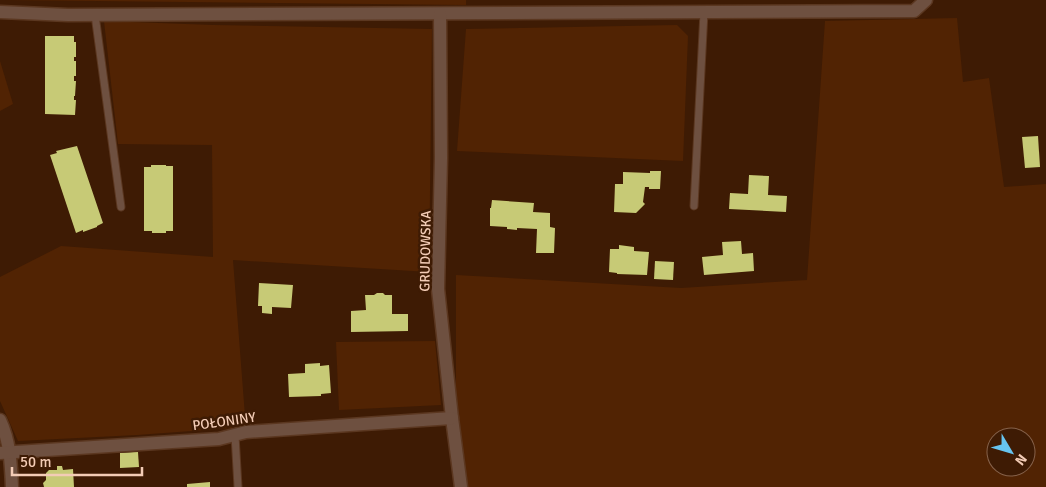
<svg xmlns="http://www.w3.org/2000/svg" width="1046" height="487" font-family="Signika,sans-serif">
  <style>
    .green { fill: #512303; fill-rule: evenodd }
    .building { fill: #c7ca76 }
    .lines { fill: none; stroke-linecap: round; stroke-linejoin: round }
    .service-casing { stroke: #5b3720; stroke-width: 9 }
    .minor-casing { stroke: #5b3720; stroke-width: 15 }
    .service { stroke: #6e5040; stroke-width: 7 }
    .minor { stroke: #6e5040; stroke-width: 12 }
    .labels { text-anchor: middle; stroke-width: 5; stroke-linejoin: round; paint-order: stroke }
    .street-label { font-size: 14px; fill: #f3ccb6; stroke: #3e1b04 }
  </style>
  <rect width="100%" height="100%" fill="#3e1b04"/>
  <g class="green">
    <polygon points="4,0 466,0 466,5"/>
    <path d="M957,18L963,82L989,78L1004,187L1046,184V487H467L456,393V275L681,288L807,280L825,21ZM996,437H1026V467H996Z"/>
    <polygon points="104,21 213,25 432,29 429,272 233,260 245,416 232,428 137,435 18,441 0,401 0,277 61,246 213,257 212,145 118,144"/>
    <polygon points="677,25 688,36 683,161 457,151 466,29"/>
    <polygon points="0,61 13,104 0,111"/>
    <polygon points="435,341 441,405 339,410 336,342"/>
  </g>
  <g class="building">
    <polygon points="45,36 74,36 74,42 76,42 76,57 74,57 74,61 76,61 76,76 74,76 74,81 76,81 75,96 74,96 74,100 76,100 75,115 45,114"/>
    <polygon points="1038,136 1040,167 1025,168 1022,137"/>
    <polygon points="77,146 103,223 97,226 97,227 83,232 83,230 76,233 50,155 57,153 56,151"/>
    <polygon points="151,165 166,165 166,166 173,166 173,231 166,231 166,233 152,233 152,231 144,231 144,167 151,167"/>
    <polygon points="650,171 661,171 660,189 649,189 649,187 645,187 643,202 645,204 636,213 614,212 615,184 623,184 623,172 650,173"/>
    <polygon points="749,175 769,176 768,195 787,196 786,212 729,209 730,193 748,194"/>
    <polygon points="492,200 534,203 533,212 550,213 550,227 555,228 554,253 536,253 537,229 517,228 517,230 507,229 507,227 490,226 490,208 491,208"/>
    <polygon points="741,241 742,254 753,253 754,271 704,275 702,257 723,255 722,242"/>
    <polygon points="619,245 634,247 634,251 649,252 647,275 617,274 617,273 609,272 610,249 619,249"/>
    <polygon points="655,261 674,262 673,280 654,279"/>
    <polygon points="259,283 293,285 291,308 272,307 272,314 262,313 262,306 258,306"/>
    <polygon points="377,293 383,293 385,295 392,295 392,314 408,314 408,331 351,332 351,311 366,310 365,295 374,295"/>
    <polygon points="320,363 320,366 329,365 331,393 321,394 321,396 289,397 288,374 305,373 305,364"/>
    <polygon points="138,452 139,467 120,468 120,453"/>
    <polygon points="57,466 62,466 63,470 73,469 74,487 44,487 43,483 46,480 46,473 49,470 57,470"/>
    <polygon points="210,482 210,487 187,487 187,484"/>
  </g>
  <g class="lines">
    <g class="service-casing">
      <g id="service">
        <polyline points="95,15 121,207"/>
        <polyline points="694,206 704,12"/>
        <polyline points="235,435 238,487"/>
      </g>
    </g>
    <g class="minor-casing">
      <g id="minor">
        <polyline points="0,12 68,15 914,11 926,0"/>
        <polyline points="440,14 441,158 438,289 452,418 461,487"/>
        <path d="M0,420C10,441 11,464 12,487"/>
        <polyline points="0,453 219,439 246,432 452,418"/>
      </g>
    </g>
    <use href="#service" class="service"/>
    <use href="#minor" class="minor"/>
  </g>
  <g class="labels">
    <g class="street-label">
      <text transform="translate(425 251) rotate(-89)" y="5">GRUDOWSKA</text>
      <text transform="translate(224 421) rotate(-8)" y="5">POŁONINY</text>
    </g>
  </g>
  <g transform="translate(1011 452) rotate(128)"><circle r="24" fill="#3e1b04" stroke="#86624b"/>
  <path d="M0-4L9 19L0 12L-9 19Z" fill="#67c4ef"/>
  <text y="-8" font-size="14" font-weight="bold" text-anchor="middle" fill="#f3ccb6">N</text>
  </g>
  <path d="M12 467v8h130v-8" fill="none" stroke="#f3ccb6" stroke-width="2.5"/>
  <text x="20" y="467" font-size="15" fill="#f3ccb6" stroke="#3e1b04" stroke-width="4" paint-order="stroke">50 m</text>
</svg>
